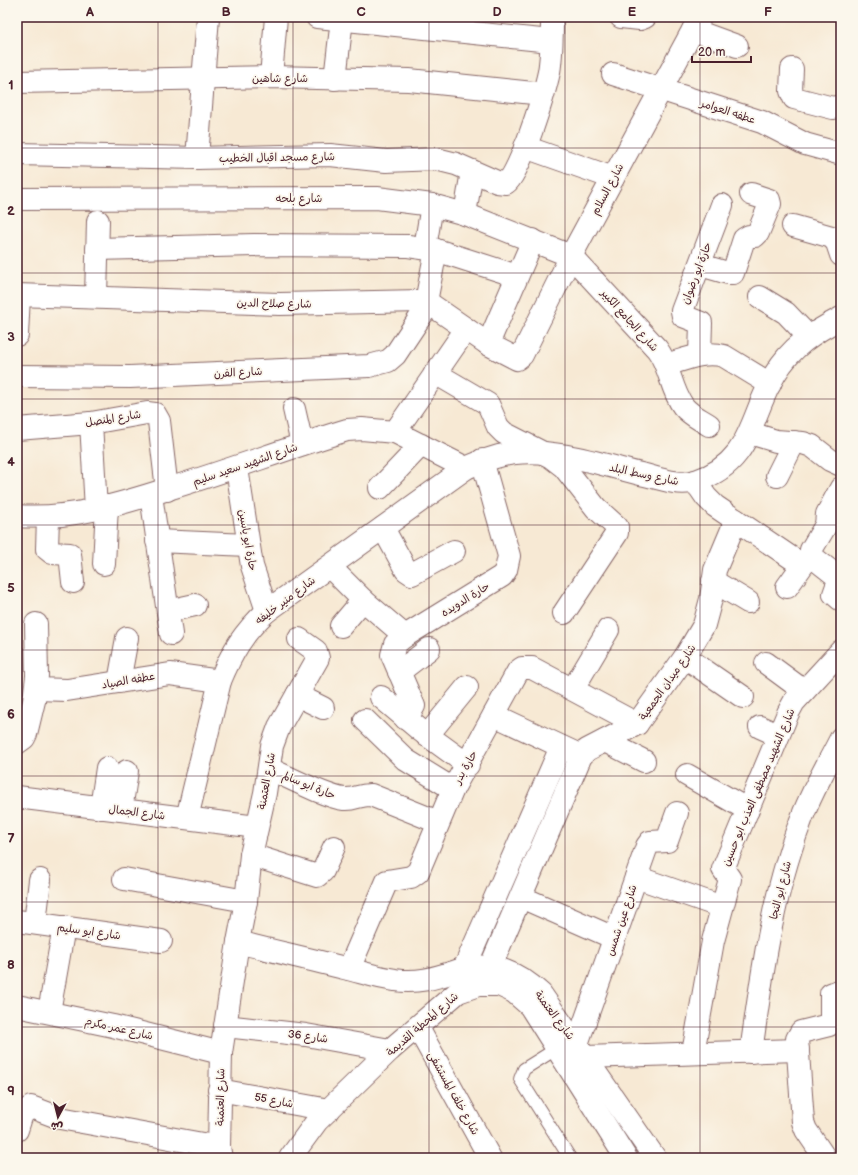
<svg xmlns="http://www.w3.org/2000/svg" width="858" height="1175" font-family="'Balsamiq Sans','Playpen Sans Arabic',sans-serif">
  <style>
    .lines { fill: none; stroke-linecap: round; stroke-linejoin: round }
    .lane-casing { stroke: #876666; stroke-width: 14 }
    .street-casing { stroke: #876666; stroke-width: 24 }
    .lane { stroke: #fff; stroke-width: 12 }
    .street { stroke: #fff; stroke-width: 22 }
    .grid { fill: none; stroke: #4a1f2b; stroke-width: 1; stroke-opacity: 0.55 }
    .labels { text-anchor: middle; stroke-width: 3.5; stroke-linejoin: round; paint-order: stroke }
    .street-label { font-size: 11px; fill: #4a1f2b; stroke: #fbf7ec }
    .neatline { fill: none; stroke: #4a1f2b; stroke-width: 1.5 }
    .grid-label { font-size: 13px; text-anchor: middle; font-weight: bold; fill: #4a1f2b }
  </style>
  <rect width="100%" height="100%" fill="#fbf7ec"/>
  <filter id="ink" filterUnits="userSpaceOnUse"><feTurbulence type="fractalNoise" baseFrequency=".025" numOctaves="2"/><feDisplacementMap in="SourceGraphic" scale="8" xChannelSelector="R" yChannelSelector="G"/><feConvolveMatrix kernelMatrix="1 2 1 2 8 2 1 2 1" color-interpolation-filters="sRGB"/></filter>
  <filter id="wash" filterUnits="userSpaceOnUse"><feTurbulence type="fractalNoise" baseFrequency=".012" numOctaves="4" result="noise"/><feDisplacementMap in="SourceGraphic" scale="16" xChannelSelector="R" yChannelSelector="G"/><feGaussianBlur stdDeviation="0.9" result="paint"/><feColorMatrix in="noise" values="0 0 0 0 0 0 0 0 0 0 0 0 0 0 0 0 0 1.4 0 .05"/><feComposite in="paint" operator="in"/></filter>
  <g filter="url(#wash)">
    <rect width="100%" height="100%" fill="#f7e9d4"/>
  </g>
  <g filter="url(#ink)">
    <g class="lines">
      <g class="lane-casing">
        <polyline id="lane" points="556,1049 524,1069 520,1079 570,1158"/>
      </g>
      <g class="street-casing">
        <g id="street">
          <polyline points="317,17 551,41"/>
          <polyline points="621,17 640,19 645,17"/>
          <polyline points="693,30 737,46"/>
          <polyline points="792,69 791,91 794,98 833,108 841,106"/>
          <polyline points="613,74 762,122 805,144 841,154"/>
          <polyline points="271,77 276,17"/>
          <polyline points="335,79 342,19"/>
          <polyline points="17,82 271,77 409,80 543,94"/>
          <polyline points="525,147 613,178"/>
          <path d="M17,154L197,158L330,155L386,161L436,159L456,164L497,182L506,183C520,174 545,91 549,72C552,54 552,35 552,17"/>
          <polyline points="197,158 208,17"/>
          <path d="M17,199L377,198L432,205L465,214L571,256L657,349C670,366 671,390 683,406C690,415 700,419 709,425"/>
          <polyline points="465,214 472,171"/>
          <polyline points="793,226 832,237 837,243 841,255"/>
          <polyline points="425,248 432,205"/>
          <polyline points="97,249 254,245 408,246 436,250 517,276"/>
          <polyline points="700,265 728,273 733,273 744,239 749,236 755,236 758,233 770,204 769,200 751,194"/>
          <polyline points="17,295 280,304 421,301 433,306 488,344 517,359 522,355 571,256 700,17"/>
          <polyline points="96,297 98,221"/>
          <polyline points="760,297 786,313 808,336"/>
          <polyline points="426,302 436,250"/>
          <polyline points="17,335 19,296"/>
          <polyline points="488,344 533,240"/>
          <polyline points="700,355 701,323 683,316 682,311 722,205"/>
          <path d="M666,365C684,360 704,350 724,356L770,384"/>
          <polyline points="435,373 488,404 498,427 504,433 551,457 564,467 596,508 617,527 617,533 564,613"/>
          <polyline points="17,376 130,377 369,366 388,361 395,355 429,304"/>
          <polyline points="294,409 302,444"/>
          <polyline points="91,423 96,509"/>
          <polyline points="17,429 91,423 147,413 155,414 159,421 167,490"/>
          <polyline points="395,432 466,329"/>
          <polyline points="750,433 776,441 803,443 812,446 830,460 841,465"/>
          <polyline points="237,468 252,566 267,611"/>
          <polyline points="777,476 794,442"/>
          <polyline points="695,481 706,497 715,506 802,565"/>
          <polyline points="380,488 421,445"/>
          <polyline points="841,488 827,514 826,525 811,550 810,555 838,577 839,580 834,594 841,600"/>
          <polyline points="151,495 171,634"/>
          <path d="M17,516C70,520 121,504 171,488C230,470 288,448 347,430L362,429L395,432L466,468"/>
          <polyline points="48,517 47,549 52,553 70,554 73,582"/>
          <polyline points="383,528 406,570 412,574 454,551"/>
          <polyline points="157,541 248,545"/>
          <polyline points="104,564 107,506"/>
          <polyline points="330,567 363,600 405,636"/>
          <polyline points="713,581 748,602"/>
          <polyline points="787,587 810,555"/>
          <polyline points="168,611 195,605"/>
          <polyline points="341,626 363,600"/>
          <polyline points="685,657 743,697"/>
          <polyline points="766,663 804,691"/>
          <polyline points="399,672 429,649"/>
          <polyline points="119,682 127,638"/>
          <polyline points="36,689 67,690 170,674 220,681"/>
          <polyline points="573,689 608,630"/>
          <polyline points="297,695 323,708"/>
          <polyline points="381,697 420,730 468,765"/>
          <polyline points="494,715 575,753"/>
          <polyline points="406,719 414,706 392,655 395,644 405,636 502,576 506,570 509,556 482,460"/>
          <polyline points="365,720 406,760 453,789"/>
          <polyline points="760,727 778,735"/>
          <polyline points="427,736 467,687"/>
          <polyline points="605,741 644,761"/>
          <polyline points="17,743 24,738 26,734 34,701 37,676 36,624"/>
          <path d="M270,769C288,777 326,797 344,799C354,800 361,794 371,795L438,822"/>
          <polyline points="687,775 748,810"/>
          <polyline points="17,797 257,827"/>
          <polyline points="101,808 107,768"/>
          <polyline points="121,810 127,771"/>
          <path d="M187,818L220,681C232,652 243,633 267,611L466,468C482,461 497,455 515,453C554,448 607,466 645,475C661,479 679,486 696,481C753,462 749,417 775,374C791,347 814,332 841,318"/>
          <polyline points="251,855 317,876 323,871 334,847"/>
          <polyline points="636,877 722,907"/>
          <polyline points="124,879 246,901"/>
          <polyline points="521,897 614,938"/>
          <polyline points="17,921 161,941"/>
          <polyline points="35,923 40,880"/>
          <path d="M238,942C273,951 309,959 344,968C361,972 378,978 395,980C420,984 440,976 463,969C493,961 520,974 541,994L655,1158"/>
          <polyline points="490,968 581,756 587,750 637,724 685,657 704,625 711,599 715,570 736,520"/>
          <polyline points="349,969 387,881 411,877 418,872 453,789 518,671 522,668 532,668 637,724"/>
          <polyline points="464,969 561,747"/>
          <polyline points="17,1006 113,1026 221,1053"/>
          <polyline points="49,1012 64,927"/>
          <polyline points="225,1026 306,1035 390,1050"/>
          <polyline points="418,1028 490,1158"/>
          <polyline points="577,1044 647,846 650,842 667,841 677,813"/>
          <path d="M751,1052C762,974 772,897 800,823C810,794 827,766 841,738"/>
          <polyline points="693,1053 713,941 730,879 723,869 788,713 794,702 841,651"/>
          <polyline points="575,1062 585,1057 798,1050"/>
          <polyline points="219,1090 329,1110"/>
          <polyline points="17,1130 22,1114 31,1107 60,1118 219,1147"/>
          <polyline points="221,1158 219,1147 221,1053 238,942 246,901 251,855 265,793 272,746 279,727 318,658 316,651 299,639"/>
          <polyline points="290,1158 317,1121 390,1050 458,992 478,985 499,985 514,992 530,1006 626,1158"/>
          <polyline points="825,1158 806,1130 803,1122 797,1039 801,1032 829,1025 831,1020 831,994 841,990"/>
        </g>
      </g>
      <use href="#lane" class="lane"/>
      <use href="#street" class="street"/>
    </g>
  </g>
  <path class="grid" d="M158,17V1158M293,17V1158M429,17V1158M565,17V1158M700,17V1158M17,148H841M17,273H841M17,399H841M17,525H841M17,650H841M17,776H841M17,902H841M17,1027H841"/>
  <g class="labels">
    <g class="street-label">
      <text x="280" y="82">شارع شاهين</text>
      <text transform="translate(728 111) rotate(18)" y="4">عطفه العوامر</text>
      <text transform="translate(277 157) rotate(-1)" y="4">شارع مسجد اقبال الخطيب</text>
      <text transform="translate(607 189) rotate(-62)" y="4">شارع السلام</text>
      <text x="299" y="202">شارع بلحه</text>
      <text transform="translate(696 273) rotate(-69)" y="4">حارة ابو رضوان</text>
      <text transform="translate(274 303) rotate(1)" y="4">شارع صلاح الدين</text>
      <text transform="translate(630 320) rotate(48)" y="4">شارع الجامع الكبير</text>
      <text transform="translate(238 372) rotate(-3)" y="4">شارع الفرن</text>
      <text transform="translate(113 418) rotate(-9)" y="4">شارع المنصل</text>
      <text transform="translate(245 464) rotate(-19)" y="4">شارع الشهيد سعيد سليم</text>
      <text transform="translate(644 474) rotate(12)" y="4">شارع وسط البلد</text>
      <text transform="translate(248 540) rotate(80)" y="4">حارة ابو ياسين</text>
      <text transform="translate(465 599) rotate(-32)" y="4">حارة الدويده</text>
      <text transform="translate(285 600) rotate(-37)" y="4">شارع منير خليفه</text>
      <text transform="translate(128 680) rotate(-10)" y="4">عطفه الصياد</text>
      <text transform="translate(667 682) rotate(-55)" y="4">شارع ميدان الجمعية</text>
      <text transform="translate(465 767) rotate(-60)" y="4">حارة بدر</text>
      <text transform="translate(266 781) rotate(-80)" y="4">شارع العتمنة</text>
      <text transform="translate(309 785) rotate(22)" y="4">حارة ابو سالم</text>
      <text transform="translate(758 787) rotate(-67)" y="4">شارع الشهيد مصطفى العذب ابو حسين</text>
      <text transform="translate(137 812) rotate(7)" y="4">شارع الجمال</text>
      <text transform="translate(780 890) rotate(-76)" y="4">شارع ابو النجا</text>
      <text transform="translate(621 920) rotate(-71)" y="4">شارع عين شمس</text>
      <text transform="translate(89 931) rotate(8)" y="4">شارع ابو سليم</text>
      <text transform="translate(555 1015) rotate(53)" y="4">شارع العتمنة</text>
      <text transform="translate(422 1024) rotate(-41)" y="4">شارع المحطة القديمة</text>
      <text transform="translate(119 1028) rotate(13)" y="4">شارع عمر مكرم</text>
      <text transform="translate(308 1036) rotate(8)" y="4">شارع 36</text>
      <text transform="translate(454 1093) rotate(61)" y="4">شارع خلف المستشفى</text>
      <text transform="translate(220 1097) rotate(-89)" y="4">شارع العتمنة</text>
      <text transform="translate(274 1100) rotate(11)" y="4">شارع 55</text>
    </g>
  </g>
  <rect width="858" height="1175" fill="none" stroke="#fbf7ec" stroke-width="44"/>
  <g transform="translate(58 1117) rotate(187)" stroke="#fbf7ec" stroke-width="3" paint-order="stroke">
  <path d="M0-3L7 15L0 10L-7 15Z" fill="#4a1f2b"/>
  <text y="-6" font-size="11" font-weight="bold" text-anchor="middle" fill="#4a1f2b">ش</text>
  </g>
  <path d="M692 56v6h59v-6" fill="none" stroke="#4a1f2b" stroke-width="2"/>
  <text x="698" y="56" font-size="12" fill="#4a1f2b" stroke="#fbf7ec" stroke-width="3" paint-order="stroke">20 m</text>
  <rect x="22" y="22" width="814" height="1131" class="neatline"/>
  <g class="grid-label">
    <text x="90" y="16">A</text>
    <text x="226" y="16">B</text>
    <text x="361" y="16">C</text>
    <text x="497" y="16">D</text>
    <text x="632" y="16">E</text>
    <text x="768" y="16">F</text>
    <text x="11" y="89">1</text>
    <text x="11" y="215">2</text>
    <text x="11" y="341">3</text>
    <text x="11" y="466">4</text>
    <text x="11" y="592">5</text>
    <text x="11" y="718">6</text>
    <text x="11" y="843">7</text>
    <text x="11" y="969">8</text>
    <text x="11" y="1095">9</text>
  </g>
</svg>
